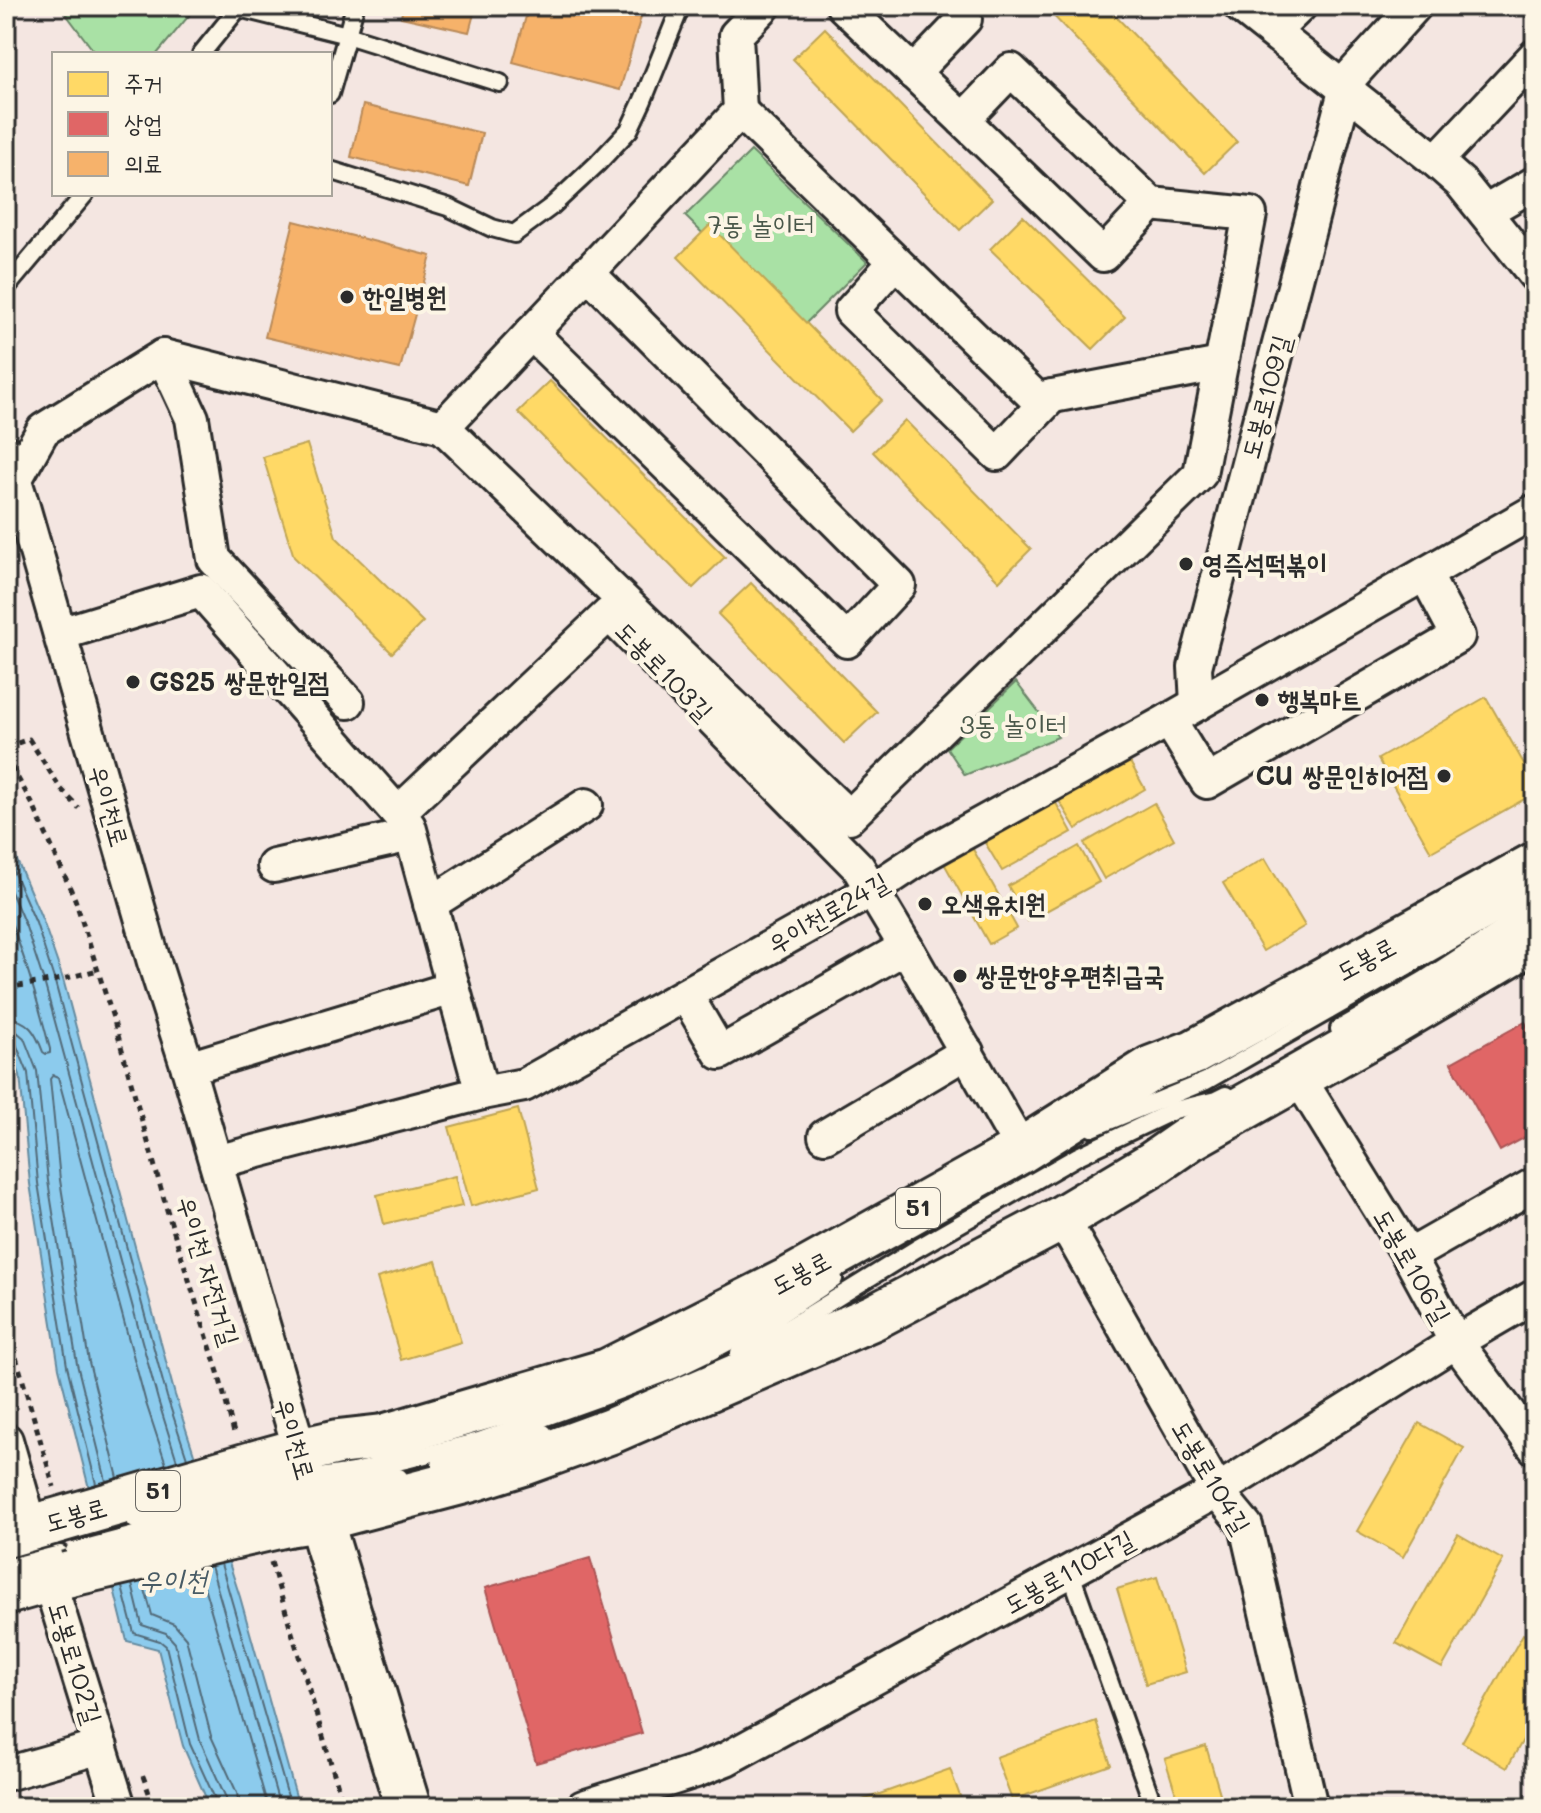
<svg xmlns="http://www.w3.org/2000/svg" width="1541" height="1813" font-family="Mali,'Poor Story',sans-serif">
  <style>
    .green { fill: #a9e1a5; stroke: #6a8668; stroke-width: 2 }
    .water { fill: #8ccbed; stroke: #658b9f; stroke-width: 2 }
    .homes { fill: #ffd966; stroke: #bfa554; stroke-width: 2 }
    .shops { fill: #e06666; stroke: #aa5454; stroke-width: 2 }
    .health { fill: #f6b26b; stroke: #b98a58; stroke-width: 2 }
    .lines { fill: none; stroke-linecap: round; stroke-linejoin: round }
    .shore { stroke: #526b79; stroke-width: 2 }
    .lane-casing { stroke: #2b2b2b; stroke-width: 22 }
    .street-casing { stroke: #2b2b2b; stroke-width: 38 }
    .secondary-casing { stroke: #2b2b2b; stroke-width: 50 }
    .primary-casing { stroke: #2b2b2b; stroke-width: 50 }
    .path { stroke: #2b2b2b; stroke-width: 5; stroke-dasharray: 6 6; stroke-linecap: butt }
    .lane { stroke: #fcf5e5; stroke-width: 16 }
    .street { stroke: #fcf5e5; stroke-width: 32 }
    .secondary { stroke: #fcf5e5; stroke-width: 44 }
    .primary { stroke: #fcf5e5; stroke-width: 44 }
    .lane-bridge-casing { stroke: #2b2b2b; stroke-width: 22; stroke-linecap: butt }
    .primary-bridge-casing { stroke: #2b2b2b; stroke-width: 50; stroke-linecap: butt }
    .lane-bridge { stroke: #fcf5e5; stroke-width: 16 }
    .primary-bridge { stroke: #fcf5e5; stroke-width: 44 }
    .poi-dot { fill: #2b2b2b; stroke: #fcf5e5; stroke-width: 3 }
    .labels { text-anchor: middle; stroke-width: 8; stroke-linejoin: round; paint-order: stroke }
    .shield { fill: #fcf5e5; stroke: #6a6863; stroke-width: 2 }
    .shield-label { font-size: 24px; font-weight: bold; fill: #2b2b2b }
    .park-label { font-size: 26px; fill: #4a584a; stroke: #fcf5e5 }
    .poi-label { font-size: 26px; font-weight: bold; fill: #2b2b2b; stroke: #fcf5e5; text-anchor: start }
    .street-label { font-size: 26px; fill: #2b2b2b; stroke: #fcf5e5 }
    .water-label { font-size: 28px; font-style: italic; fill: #485b65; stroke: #fcf5e5 }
  </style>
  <rect width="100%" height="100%" fill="#f4e6e1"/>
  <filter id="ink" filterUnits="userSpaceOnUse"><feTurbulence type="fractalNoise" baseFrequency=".0125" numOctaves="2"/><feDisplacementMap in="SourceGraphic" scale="16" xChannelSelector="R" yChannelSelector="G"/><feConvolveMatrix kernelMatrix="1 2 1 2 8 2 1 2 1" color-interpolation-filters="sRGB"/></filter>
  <g filter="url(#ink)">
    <g class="green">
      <polygon points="60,6 197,6 157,54 96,54"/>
      <polygon points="751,151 867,262 800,329 685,216"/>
      <polygon points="1016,682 1058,737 965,775 947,748"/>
    </g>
    <polygon class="water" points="6,835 43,921 63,979 175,1395 240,1597 299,1807 210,1807 183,1746 158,1649 127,1641 59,1368 30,1184 20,1075 6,1039"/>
    <g class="homes">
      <polygon points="1044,6 1106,6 1237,142 1205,173"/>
      <polygon points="825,28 992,199 960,230 793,59"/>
      <polygon points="1023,216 1125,317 1093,349 990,249"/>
      <polygon points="710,225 882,400 850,431 678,257"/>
      <polygon points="550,381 725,557 693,588 518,412"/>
      <polygon points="905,420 1031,549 999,581 873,452"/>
      <polygon points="307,444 336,537 423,622 392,653 294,557 263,457"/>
      <polygon points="751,583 877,712 844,743 718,614"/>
      <polygon points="1486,697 1535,783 1535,793 1431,852 1378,759"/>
      <polygon points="1125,753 1145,789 1076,829 1055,794"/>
      <polygon points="1052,796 1072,832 1002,871 981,836"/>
      <polygon points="1154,803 1174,839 1104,879 1084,843"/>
      <polygon points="969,842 1017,928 989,944 941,858"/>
      <polygon points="1079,846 1099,882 1028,921 1008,886"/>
      <polygon points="1265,858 1305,926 1263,951 1223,883"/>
      <polygon points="518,1109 539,1188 471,1206 449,1127"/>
      <polygon points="455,1176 462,1206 384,1224 377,1195"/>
      <polygon points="436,1261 461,1342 401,1360 377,1278"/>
      <polygon points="1419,1423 1464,1448 1403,1557 1357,1531"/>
      <polygon points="1458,1534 1503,1560 1442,1668 1396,1643"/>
      <polygon points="1157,1577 1186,1672 1146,1684 1117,1589"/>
      <polygon points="1523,1634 1535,1641 1535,1719 1507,1768 1462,1742"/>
      <polygon points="1096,1721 1111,1765 1012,1800 996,1757"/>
      <polygon points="1206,1746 1224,1807 1180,1807 1165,1759"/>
      <polygon points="950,1769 964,1807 843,1807"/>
    </g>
    <g class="shops">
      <polygon points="1525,1022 1535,1040 1535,1132 1500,1151 1451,1063"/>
      <polygon points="590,1558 642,1733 536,1763 485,1588"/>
    </g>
    <g class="health">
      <polygon points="403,6 476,6 469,32 401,17"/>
      <polygon points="529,6 644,6 620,90 513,62"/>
      <polygon points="363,105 482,133 469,186 351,157"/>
      <polygon points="294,221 431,256 400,369 265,337"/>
    </g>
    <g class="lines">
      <g class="shore">
        <polyline points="6,855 36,923 55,982 167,1397 187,1458"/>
        <polyline points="6,880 26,927 45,985 158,1400 177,1461"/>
        <path d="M6,910C25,955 38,1002 50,1049V1053L46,1054L43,1052C36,1033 29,1019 6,1018"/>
        <polyline points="6,1030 17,1032 24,1038 37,1071 48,1181 77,1364 106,1481"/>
        <polyline points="6,1040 12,1040 16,1044 28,1073 38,1183 67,1366 96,1484"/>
        <polyline points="118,1478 89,1362 60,1180 50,1079 53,1075 58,1077 146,1403 166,1464"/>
        <polyline points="221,1564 291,1807"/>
        <polyline points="211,1566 280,1807"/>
        <polyline points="199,1569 268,1807"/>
        <polyline points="143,1582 152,1615 174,1624 186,1638 211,1736 237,1793 239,1807"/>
        <polyline points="132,1584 142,1625 166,1633 175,1643 200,1740 226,1798 227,1807"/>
        <polyline points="122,1587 134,1633 160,1641 166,1646 190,1744 216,1801 217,1807"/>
      </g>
      <g class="lane-casing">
        <g id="lane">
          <polyline points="239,8 347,35 355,6"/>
          <polyline points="201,54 240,6"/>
          <polyline points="330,94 347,35 500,83"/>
          <polyline points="330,170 448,207 492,228 514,234 552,206 598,163 629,130 643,100 681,6"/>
          <polyline points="6,288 85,194"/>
          <polyline points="1339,1029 1424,980 1535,908"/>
          <polyline points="1092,1128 1206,1081 1535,893"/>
          <polyline points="739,1353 791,1326 916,1249 1078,1156 1175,1110 1216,1100 1226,1095"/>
          <polyline points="440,1465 544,1433"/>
          <polyline points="273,1484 353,1472 406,1460 479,1441 602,1397 673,1370 706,1354 776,1317 834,1279"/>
          <polyline points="278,1497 399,1477"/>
          <polyline points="6,1568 60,1554"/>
          <polyline points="1070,1571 1154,1807"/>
        </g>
      </g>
      <g class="street-casing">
        <g id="street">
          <polyline points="1240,6 1436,161 1462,184 1535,275"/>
          <polyline points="1274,31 1300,6"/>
          <polyline points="913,73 965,19"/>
          <polyline points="740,111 1037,399 1221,364"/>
          <polyline points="963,120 1103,255 1151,204"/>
          <polyline points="1436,161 1535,56"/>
          <polyline points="1485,212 1535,183"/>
          <polyline points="895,262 851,311 997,454 1052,396"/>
          <polyline points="531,333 847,641 899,585 587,272"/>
          <polyline points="163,356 192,418 214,559 348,702"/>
          <polyline points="443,427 849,817 1200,474 1250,214 1151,204 1011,70 963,120 843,6"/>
          <polyline points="6,452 22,503 154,962 188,1068 320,1519"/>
          <polyline points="6,483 15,480 43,430 163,356 443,427 740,111 736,35 764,6"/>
          <polyline points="60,634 201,591 409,826 482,1093"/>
          <polyline points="1197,704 1195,667 1345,91 1352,75 1415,6"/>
          <polyline points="1169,720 1207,782 1458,636 1425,574"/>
          <polyline points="398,813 609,614 858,867 906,947 1022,1150"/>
          <polyline points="274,866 411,835"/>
          <polyline points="430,904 586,805"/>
          <polyline points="686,995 720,1053 906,947"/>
          <polyline points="188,1068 453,988"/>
          <polyline points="1299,1078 1409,1256 1456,1342 1535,1448"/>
          <polyline points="825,1136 967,1052"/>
          <polyline points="216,1162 482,1093 524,1085 872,890 928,853 1169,720 1535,511"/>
          <polyline points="1062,1218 1217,1491 1246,1526 1311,1807"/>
          <polyline points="1409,1256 1535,1184"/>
          <polyline points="6,1440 31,1527"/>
          <polyline points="49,1580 119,1807"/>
          <polyline points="6,1774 101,1747"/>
          <polyline points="583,1807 696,1771 726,1759 1217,1491 1456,1342 1535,1296"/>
        </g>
      </g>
      <g class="secondary-casing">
        <polyline id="secondary" points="320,1519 408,1807"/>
      </g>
      <g class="primary-casing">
        <g id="primary">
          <polyline points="263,1461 299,1451 338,1442 383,1437 608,1371 787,1281 1022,1150 1152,1068 1194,1052 1535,865"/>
          <polyline points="287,1524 320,1519 472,1479 523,1463 611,1431 874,1317 1062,1218 1151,1165 1190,1138 1383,1029 1535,939"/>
          <polyline points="6,1535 52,1522"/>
          <polyline points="6,1592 66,1575"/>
        </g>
      </g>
      <g class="path">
        <polyline points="6,747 29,739 61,789 79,808"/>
        <polyline points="6,757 33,805 75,899 114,1021 167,1210 218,1372 234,1433"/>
        <polyline points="6,988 63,979 98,970"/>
        <polyline points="6,1323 54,1487"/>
        <polyline points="271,1562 344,1807"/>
        <polyline points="143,1776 154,1807"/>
      </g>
      <use href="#lane" class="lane"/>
      <use href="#street" class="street"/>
      <use href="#secondary" class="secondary"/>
      <use href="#primary" class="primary"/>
      <g class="lane-bridge-casing">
        <g id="lane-bridge">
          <polyline points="135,1520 273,1484"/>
          <polyline points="74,1551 278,1497"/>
        </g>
      </g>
      <g class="primary-bridge-casing">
        <g id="primary-bridge">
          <polyline points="52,1522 263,1461"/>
          <polyline points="66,1575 287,1524"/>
        </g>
      </g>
      <use href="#lane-bridge" class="lane-bridge"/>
      <use href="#primary-bridge" class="primary-bridge"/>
    </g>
  </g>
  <g class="poi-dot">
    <circle cx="347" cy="297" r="8"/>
    <circle cx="1186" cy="564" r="8"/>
    <circle cx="133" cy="682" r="8"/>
    <circle cx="1262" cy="700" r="8"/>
    <circle cx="1444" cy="776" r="8"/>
    <circle cx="925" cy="904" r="8"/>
    <circle cx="960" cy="976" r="8"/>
  </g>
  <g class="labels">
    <g class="shield">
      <rect x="896" y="1188" width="44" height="40" rx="6"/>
      <rect x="136" y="1471" width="44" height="40" rx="6"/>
    </g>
    <g class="shield-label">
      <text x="918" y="1216">51</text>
      <text x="158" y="1499">51</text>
    </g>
    <g class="park-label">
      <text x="761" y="234">7동 놀이터</text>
      <text x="1013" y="734">3동 놀이터</text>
    </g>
    <g class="poi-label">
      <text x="363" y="306">한일병원</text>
      <text x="1202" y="573">영즉석떡볶이</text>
      <text x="149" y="691">GS25 쌍문한일점</text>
      <text x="1278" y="709">행복마트</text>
      <text x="1428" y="785" text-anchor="end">CU 쌍문인히어점</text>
      <text x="941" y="913">오색유치원</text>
      <text x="976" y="985">쌍문한양우편취급국</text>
    </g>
    <g class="street-label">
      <text transform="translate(1266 397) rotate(-75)" y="9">도봉로109길</text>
      <text transform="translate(664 671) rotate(46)" y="9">도봉로103길</text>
      <text transform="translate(109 806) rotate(74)" y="9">우이천로</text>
      <text transform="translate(828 913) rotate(-30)" y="9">우이천로24길</text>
      <text transform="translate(1366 959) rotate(-28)" y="9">도봉로</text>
      <text transform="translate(1412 1266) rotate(60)" y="9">도봉로106길</text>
      <text transform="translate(208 1271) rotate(73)" y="9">우이천 자전거길</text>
      <text transform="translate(801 1273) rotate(-28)" y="9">도봉로</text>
      <text transform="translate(295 1439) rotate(74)" y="9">우이천로</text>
      <text transform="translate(1211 1477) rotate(59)" y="9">도봉로104길</text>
      <text transform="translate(76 1515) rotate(-16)" y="9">도봉로</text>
      <text transform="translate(1069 1572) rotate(-29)" y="9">도봉로110다길</text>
      <text transform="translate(75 1663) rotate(73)" y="9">도봉로102길</text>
    </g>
    <g class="water-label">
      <text x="173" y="1590">우이천</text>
    </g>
  </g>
  <rect width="1541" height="1813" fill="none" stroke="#fcf5e5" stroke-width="32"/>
  <rect x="16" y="16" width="1509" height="1781" fill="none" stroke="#2b2b2b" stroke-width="3" filter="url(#ink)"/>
  <rect x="52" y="52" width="280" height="144" fill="#fcf5e5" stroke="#a8a49b" stroke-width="2"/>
  <rect x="68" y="72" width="40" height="24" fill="#ffd966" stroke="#a8a49b" stroke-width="2"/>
  <text x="124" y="92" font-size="24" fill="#2b2b2b">주거</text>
  <rect x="68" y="112" width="40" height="24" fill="#e06666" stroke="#a8a49b" stroke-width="2"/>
  <text x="124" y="132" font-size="24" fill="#2b2b2b">상업</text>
  <rect x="68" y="152" width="40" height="24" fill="#f6b26b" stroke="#a8a49b" stroke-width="2"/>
  <text x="124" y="172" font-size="24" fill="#2b2b2b">의료</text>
</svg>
